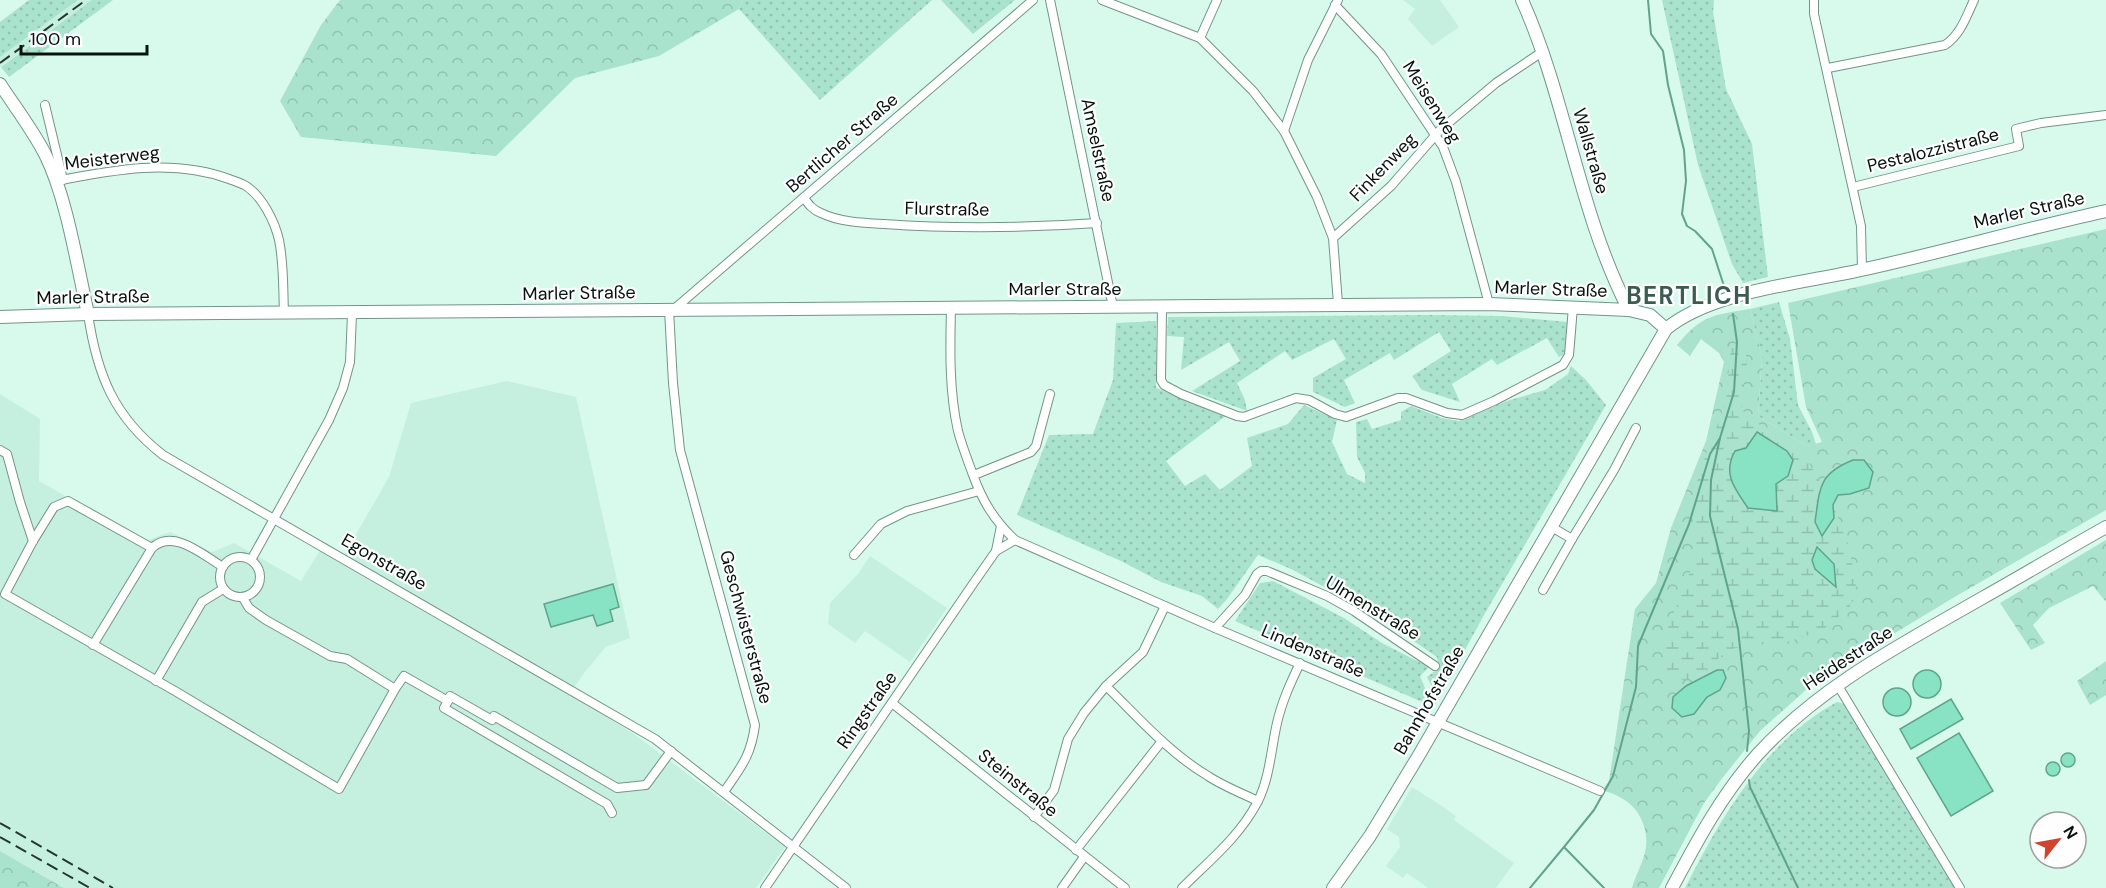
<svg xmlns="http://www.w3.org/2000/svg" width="2106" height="888" font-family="'DM Sans',sans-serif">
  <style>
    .built { fill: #c5f0df }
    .grass { fill: url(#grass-dots) }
    .forest { fill: url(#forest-crowns) }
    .wetland { fill: url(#wetland-marsh) }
    .water { fill: #87e3c3; stroke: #60a48d; stroke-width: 1.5 }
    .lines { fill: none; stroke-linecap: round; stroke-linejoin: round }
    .stream { stroke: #60a48d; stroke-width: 2 }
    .street-casing { stroke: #749488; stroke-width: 10 }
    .secondary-casing { stroke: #749488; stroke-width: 14 }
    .street { stroke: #fff; stroke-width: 8 }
    .secondary { stroke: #fff; stroke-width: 12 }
    .rail { stroke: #263630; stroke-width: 2; stroke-dasharray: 12 6; stroke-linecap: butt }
    .labels { text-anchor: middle; stroke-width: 4.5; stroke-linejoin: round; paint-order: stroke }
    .street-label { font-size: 18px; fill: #06120e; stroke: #fefefe }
    .district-label { font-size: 24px; font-weight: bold; letter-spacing: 1.5px; fill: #3d5c51; stroke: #fefefe }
  </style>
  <defs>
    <pattern id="grass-dots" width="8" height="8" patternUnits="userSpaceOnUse" patternTransform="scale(1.5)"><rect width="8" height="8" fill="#a9e3cd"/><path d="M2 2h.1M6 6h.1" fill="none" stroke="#90c2af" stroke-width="1.8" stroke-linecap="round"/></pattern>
    <pattern id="forest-crowns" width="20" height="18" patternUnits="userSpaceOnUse" patternTransform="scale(1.5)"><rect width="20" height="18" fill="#a9e3cd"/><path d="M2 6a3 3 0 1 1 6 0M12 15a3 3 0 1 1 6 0" fill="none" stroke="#90c2af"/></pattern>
    <pattern id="wetland-marsh" width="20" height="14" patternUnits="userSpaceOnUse" patternTransform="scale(1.5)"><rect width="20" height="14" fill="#a9e3cd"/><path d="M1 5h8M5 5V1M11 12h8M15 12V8" fill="none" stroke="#90c2af"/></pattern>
  </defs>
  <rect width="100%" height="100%" fill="#d7faec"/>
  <g class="built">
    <polygon points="78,0 92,0 0,67 0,57"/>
    <polygon points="1403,0 1440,0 1459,27 1432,46 1408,19 1415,9"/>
    <polygon points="507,381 576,397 630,638 606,647 584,673 570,694 634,734 785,847 756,888 64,888 0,851 0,394 40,419 39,481 145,541 170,532 212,552 234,543 301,581 325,542 344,555 389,477 411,403"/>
    <polygon points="870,556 947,608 910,662 865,631 855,643 828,624 830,603 858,574"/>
    <polygon points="1412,787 1442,806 1456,816 1454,820 1514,863 1496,888 1428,888 1407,873 1403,878 1386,866 1400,847 1399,837 1387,829"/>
  </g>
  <g class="grass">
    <polygon points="29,0 78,0 0,57 0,22"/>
    <polygon points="92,0 113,0 9,77 1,67"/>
    <polygon points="743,0 932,0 820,100 739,9"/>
    <polygon points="941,0 1015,0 973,34"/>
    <polygon points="1662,0 1714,0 1713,12 1726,89 1752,144 1768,277 1743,283 1732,264 1698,165"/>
    <polygon points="1779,302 1790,339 1798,405 1812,432 1816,444 1807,446 1758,416 1762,358 1750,309"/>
    <polygon points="1429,315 1502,316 1568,322 1565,354 1559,357 1547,338 1497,365 1492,359 1452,384 1460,402 1422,390 1412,376 1451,351 1439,332 1394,360 1390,353 1344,380 1355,403 1345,407 1313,392 1313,378 1346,359 1334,339 1292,360 1285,351 1237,383 1245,400 1247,411 1192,391 1240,361 1229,342 1181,370 1184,337 1167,336 1168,317"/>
    <polygon points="1156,321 1156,388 1227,415 1166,461 1185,486 1205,474 1220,490 1252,466 1247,438 1288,424 1304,405 1337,420 1332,442 1347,474 1365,483 1365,473 1357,457 1356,422 1367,419 1372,429 1401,420 1401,412 1411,406 1442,418 1459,421 1507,401 1545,390 1568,374 1571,366 1586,380 1606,405 1484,615 1434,707 1432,687 1427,677 1439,668 1437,657 1376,615 1291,569 1258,555 1227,599 1218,609 1202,596 1161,582 1121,561 1017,515 1049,435 1093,434 1113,380 1116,323"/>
    <polygon points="1273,581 1344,618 1382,643 1429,667 1420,676 1428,695 1427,704 1235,621 1260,583"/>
    <path d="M1837,702L1846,704L1956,888H1685C1721,817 1765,741 1837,702Z"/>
  </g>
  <g class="forest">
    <polygon points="340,0 743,0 739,9 659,56 575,78 496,156 301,137 280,101 321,25"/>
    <path d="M2106,229V510L1958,595L1817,680L1760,731L1720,781L1704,803L1659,888H1632C1635,876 1642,865 1645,852C1650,833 1641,809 1623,799C1617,795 1609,792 1602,790L1609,781L1635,609L1656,583L1671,528L1706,441L1724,362L1719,353L1701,339L1690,356L1677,345C1702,315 1713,315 1750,309L1762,357L1758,416L1807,446L1822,442L1806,407L1788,303Z"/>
    <polygon points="2106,540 2106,602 2093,586 2049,608 2033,625 2045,643 2031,650 2000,603"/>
    <polygon points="2106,661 2106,695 2090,705 2077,681"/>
    <polygon points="0,851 64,888 0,888"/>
  </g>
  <path class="wetland" d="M1738,344C1762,362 1728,397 1748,418L1800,448L1831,500L1849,546L1857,593L1849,608L1821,631L1778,645L1754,644L1728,650L1706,669L1687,680L1674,679L1665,665L1661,645L1694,562L1696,487L1707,451L1721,416L1727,389L1731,348Z"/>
  <g class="water">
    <path d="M1757,432L1787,451L1793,460L1788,476L1776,484L1777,511L1748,508C1735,489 1722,474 1735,451L1746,448Z"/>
    <path d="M1853,460H1864L1873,472L1869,488L1850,494L1838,495L1833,505L1834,518L1822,536L1815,522C1820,488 1818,474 1853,460Z"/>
    <polygon points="1817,547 1834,564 1836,587 1815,569 1812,560"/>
    <polygon points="613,584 619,607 610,610 613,621 597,626 593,615 551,627 544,604"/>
    <polygon points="1717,670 1723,670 1726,678 1720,690 1707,697 1694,714 1682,717 1672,708 1673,697 1686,686"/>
    <circle cx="1927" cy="684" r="14"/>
    <circle cx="1897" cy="702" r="14"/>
    <polygon points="1951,699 1963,719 1911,749 1900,729"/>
    <polygon points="1959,733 1993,791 1951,816 1917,758"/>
    <circle cx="2068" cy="760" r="7"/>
    <circle cx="2053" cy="769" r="7"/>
  </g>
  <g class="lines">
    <g class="stream">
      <polyline points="1648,0 1651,34 1663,51 1668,85 1684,150 1686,181 1682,214 1687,226 1695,231 1712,249 1724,286"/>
      <polyline points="1733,314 1737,342 1734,392 1720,438 1711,480 1710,516 1738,629 1749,731 1747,751"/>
      <polyline points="1749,780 1750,787 1798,888"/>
      <polyline points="1530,888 1564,847"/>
      <polyline points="1604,888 1564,847 1594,810 1613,776 1636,687 1638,646 1689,524 1710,454 1720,438"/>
    </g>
    <g class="street-casing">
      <g id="street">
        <polyline points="1050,0 1113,307"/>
        <polyline points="1102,0 1200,38 1253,91 1284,131 1317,197 1333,238 1338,304"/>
        <polyline points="1814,0 1814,14 1861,226 1862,270"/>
        <polyline points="1335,5 1381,54 1443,147 1456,182 1489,304"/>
        <polyline points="1200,38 1217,0"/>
        <path d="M1828,68L1945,45C1961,34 1966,17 1974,0"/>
        <polyline points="45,105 63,180"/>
        <polyline points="1284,131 1308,60 1338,0"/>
        <path d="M56,181C112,170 173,158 229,179C234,181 241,183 246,186C262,196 275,222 279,240C284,264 283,290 284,314"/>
        <polyline points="1853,187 2019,146 2016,129 2041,123 2106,115"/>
        <path d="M804,198C809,205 813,210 821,213C839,222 864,223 884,224C955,229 1026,228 1097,223"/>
        <polyline points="1333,238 1391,186 1440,130 1496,83 1542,52"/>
        <polyline points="1162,307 1161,380 1164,385 1181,394 1237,416 1244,417 1296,398 1309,400 1335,414 1346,417 1398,398 1406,398 1447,413 1462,415 1494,401 1563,365 1569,355 1573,307"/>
        <path d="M951,308C950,349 949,391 958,431C962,446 968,461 973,475C983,502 994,520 1015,540L1215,628L1600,791"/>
        <path d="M669,310L673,383L680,450L755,725C751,756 741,767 724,792"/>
        <polyline points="673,310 1033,0"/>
        <path d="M88,314C97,375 114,417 163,455L655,739L846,888"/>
        <polyline points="0,450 7,454 20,502 33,541"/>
        <polyline points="974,475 1031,452 1036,446 1050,394"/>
        <polyline points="1572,539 1614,470 1636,428"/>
        <polyline points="996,551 1001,526"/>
        <polyline points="854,555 881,524 907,511 979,491"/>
        <circle cx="240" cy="577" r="20"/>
        <polyline points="251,560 329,420 343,388 350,362 352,314"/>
        <path d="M223,567C203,555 173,528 152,548L68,501L54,507L33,541L5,594L175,691L339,789L395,689"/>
        <polyline points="1543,590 1572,539 1550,526"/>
        <polyline points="243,598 249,608 266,620 330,656 347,659 395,689 404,676 448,701 444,708 607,804 612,813"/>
        <polyline points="1215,628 1245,595 1257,574 1261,571 1267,571 1327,596 1354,611 1435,666"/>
        <polyline points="93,645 152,548"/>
        <polyline points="156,681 202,602 223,589"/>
        <polyline points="1837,684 1960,888"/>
        <path d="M1106,686C1138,717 1169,753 1208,776C1223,786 1241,793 1258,801"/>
        <polyline points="448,701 450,696 492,720 494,716 617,788 646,785 671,751"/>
        <polyline points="892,703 1125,888"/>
        <polyline points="1034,817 1054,790 1068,739 1084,713 1106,686 1143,652 1165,606"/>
        <polyline points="1076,850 1162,741"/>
        <polyline points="765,888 975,581 996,551 1015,540"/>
        <polyline points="1062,888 1084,857"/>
        <path d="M1182,888C1209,861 1239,837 1257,803C1270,778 1271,749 1277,723C1282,701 1291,682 1300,663"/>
      </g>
    </g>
    <g class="secondary-casing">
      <g id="secondary">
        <path d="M1522,0C1567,100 1578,212 1629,310"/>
        <path d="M0,84C15,107 32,129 45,154C67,198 77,265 88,314"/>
        <polyline points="0,317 88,314 1489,304 1629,310 1650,315 1666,329"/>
        <path d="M1333,888L1370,836L1419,755L1666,329C1711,291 1804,283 1861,270C1943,252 2024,229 2106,211"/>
        <path d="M1672,888C1697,841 1722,794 1758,754C1821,685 1904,643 1984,597C2025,574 2065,550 2106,527"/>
      </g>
    </g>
    <use href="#street" class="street"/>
    <use href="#secondary" class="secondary"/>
    <g class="rail">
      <polyline points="0,63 86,0"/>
      <polyline points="0,823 113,888"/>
      <polyline points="0,837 90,888"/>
    </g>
  </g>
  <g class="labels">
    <g class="street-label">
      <text transform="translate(1432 102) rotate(58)" y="6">Meisenweg</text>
      <text transform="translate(842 143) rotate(-41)" y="6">Bertlicher Straße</text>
      <text transform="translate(1098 150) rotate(78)" y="6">Amselstraße</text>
      <text transform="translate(1933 150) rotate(-14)" y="6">Pestalozzistraße</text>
      <text transform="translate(1591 151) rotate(74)" y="6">Wallstraße</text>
      <text transform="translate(112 158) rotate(-7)" y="6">Meisterweg</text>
      <text transform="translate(1383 167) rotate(-46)" y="6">Finkenweg</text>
      <text transform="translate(947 209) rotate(1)" y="6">Flurstraße</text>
      <text transform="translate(2029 210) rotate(-13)" y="6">Marler Straße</text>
      <text x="1065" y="295">Marler Straße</text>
      <text transform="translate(1551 289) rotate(2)" y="6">Marler Straße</text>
      <text transform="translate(579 293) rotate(-1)" y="6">Marler Straße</text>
      <text transform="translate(93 297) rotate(-1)" y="6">Marler Straße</text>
      <text transform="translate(384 562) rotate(30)" y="6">Egonstraße</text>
      <text transform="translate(1373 608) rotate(31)" y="6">Ulmenstraße</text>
      <text transform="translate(746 627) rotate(75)" y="6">Geschwisterstraße</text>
      <text transform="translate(1313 651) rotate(23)" y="6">Lindenstraße</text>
      <text transform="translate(1848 658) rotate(-33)" y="6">Heidestraße</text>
      <text transform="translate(1429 700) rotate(-60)" y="6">Bahnhofstraße</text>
      <text transform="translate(867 710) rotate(-55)" y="6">Ringstraße</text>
      <text transform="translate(1018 783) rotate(39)" y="6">Steinstraße</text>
    </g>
    <g class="district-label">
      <text x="1689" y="304">BERTLICH</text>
    </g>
  </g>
  <g transform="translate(2058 840) rotate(59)"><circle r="28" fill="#fefefe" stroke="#9ba09e" stroke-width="1.5"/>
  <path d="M0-4.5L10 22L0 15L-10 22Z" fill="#d0442f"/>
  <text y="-9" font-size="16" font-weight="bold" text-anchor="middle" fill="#06120e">N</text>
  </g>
  <path d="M21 45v9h126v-9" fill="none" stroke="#06120e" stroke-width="3"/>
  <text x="30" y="45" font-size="18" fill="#06120e" stroke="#fefefe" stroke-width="4.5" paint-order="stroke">100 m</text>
</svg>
